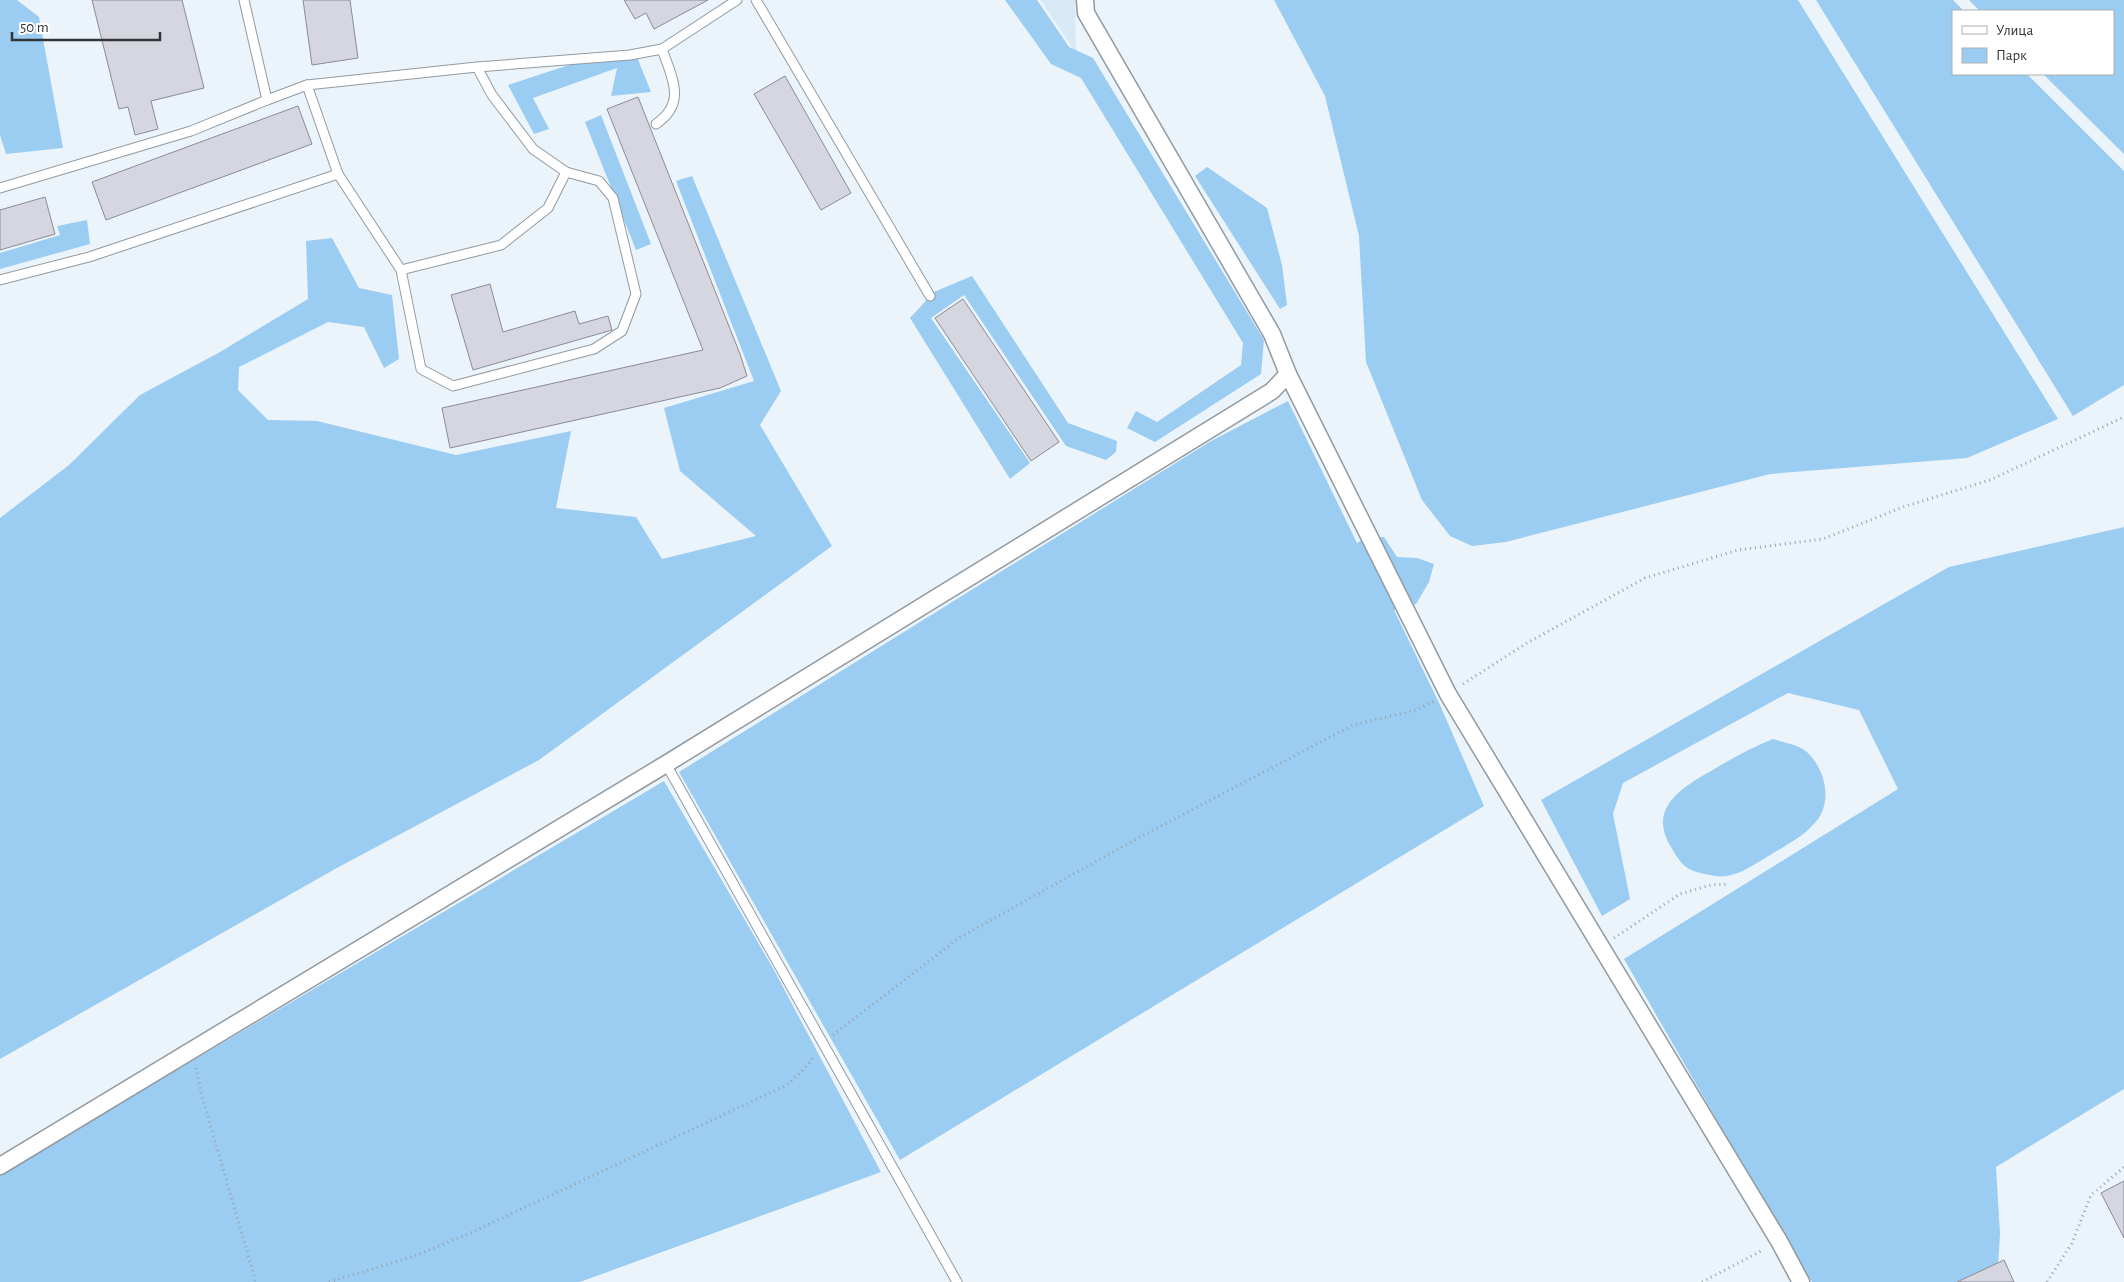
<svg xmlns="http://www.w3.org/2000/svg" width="2124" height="1282" font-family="'Alegreya Sans',sans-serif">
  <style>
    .built { fill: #d9e8f5 }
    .green { fill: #9bccf2 }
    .building { fill: #d6d6e0; stroke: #8b8b94 }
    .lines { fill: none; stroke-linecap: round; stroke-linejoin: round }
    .service-casing { stroke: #929aa1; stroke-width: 11 }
    .minor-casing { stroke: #929aa1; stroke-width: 19 }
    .path { stroke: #9ba1a6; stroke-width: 3; stroke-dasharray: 1 4; stroke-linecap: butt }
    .service { stroke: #fff; stroke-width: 9 }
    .minor { stroke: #fff; stroke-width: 16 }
  </style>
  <rect width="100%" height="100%" fill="#ecf4fb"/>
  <polygon class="built" points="1041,0 1075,0 1076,53"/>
  <g class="green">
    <polygon points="0,0 17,0 39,17 63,148 6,154 0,135"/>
    <polygon points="1005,0 1037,0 1069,47 1093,58 1264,340 1261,374 1155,442 1127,428 1136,411 1157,422 1241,365 1243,343 1081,78 1051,64"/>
    <polygon points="1274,0 1798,0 2058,419 1967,458 1770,474 1506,542 1472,546 1450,536 1422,500 1366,362 1359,236 1325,96"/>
    <polygon points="1816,0 1953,0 1964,11 1953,11 1953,74 2027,74 2124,171 2124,385 2073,416"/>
    <polygon points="1969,0 2124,0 2124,154 2043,74 2113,74 2113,11 1980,11"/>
    <polygon points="637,57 651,92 611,96 617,68 533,98 549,129 534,134 508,85 575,63"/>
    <polygon points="601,115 651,244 636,250 585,122"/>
    <polygon points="1207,167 1267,208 1282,265 1287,305 1280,309 1195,176"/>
    <polygon points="692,176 781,391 760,425 832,546 539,760 335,869 0,1059 0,518 69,465 140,395 220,352 308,299 306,241 332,238 359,288 392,295 399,359 384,368 364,327 328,322 239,367 238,390 268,420 317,421 456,455 571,431 556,508 636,517 662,559 756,536 680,471 664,408 754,381 676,181"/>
    <polygon points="87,220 90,244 0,269 0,253 60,235 57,226"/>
    <polygon points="972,276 1068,423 1117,441 1116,452 1106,460 1066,446 964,295 931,318 1030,463 1010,479 910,318 934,292"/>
    <polygon points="1288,401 1357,543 1367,537 1384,537 1397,557 1417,558 1434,564 1429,582 1416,604 1394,610 1440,705 1484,806 900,1160 679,772 1211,441"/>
    <polygon points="2124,527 2124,1089 1996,1167 2000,1234 1997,1282 1812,1282 1784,1237 1624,959 1898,789 1859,710 1788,693 1623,783 1613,814 1630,899 1602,916 1541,800 1949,567"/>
    <path d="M1773,739C1785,743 1800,745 1808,753C1825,770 1832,799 1818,819C1806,836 1784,846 1767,857C1751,866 1735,879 1715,876C1689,871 1684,870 1671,847C1646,806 1685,786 1716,768C1735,757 1753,747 1773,739Z"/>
    <polygon points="664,781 774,970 881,1172 580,1282 0,1282 0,1175"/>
  </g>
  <g class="building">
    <polygon points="92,0 182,0 204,88 151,101 158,129 135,135 128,107 119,109"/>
    <polygon points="303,0 350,0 358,58 312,65"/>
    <polygon points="624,0 708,0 654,29 646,13 635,19"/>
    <polygon points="785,76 851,193 821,210 754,94"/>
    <polygon points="638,97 740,354 747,376 720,388 450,448 442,408 703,350 607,109"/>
    <polygon points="298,106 312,144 106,220 92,182"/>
    <polygon points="45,197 55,234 0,250 0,210"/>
    <polygon points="490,284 503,332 575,311 579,324 608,316 612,330 473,370 451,295"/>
    <polygon points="963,299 1059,442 1031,461 935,318"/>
    <polygon points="2124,1181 2124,1238 2101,1193"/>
    <polygon points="2004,1260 2014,1282 1957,1282"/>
  </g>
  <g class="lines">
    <g class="service-casing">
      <g id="service">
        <polyline points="244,0 267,100 307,85 477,67 630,55 662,49 737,0"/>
        <polyline points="756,0 930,296"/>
        <path d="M656,124C687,103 672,78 662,49"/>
        <polyline points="338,174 401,270 421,369 453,386 594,349 622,331 636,294 613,198 599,181 566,172 533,149 492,95 477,67"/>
        <polyline points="0,188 191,131 267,100"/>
        <polyline points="401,270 501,245 548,208 566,172"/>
        <polyline points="0,280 89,257 338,174 307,85"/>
        <polyline points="666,764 957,1282"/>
      </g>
    </g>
    <g class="minor-casing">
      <g id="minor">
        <polyline points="1085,0 1086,13 1272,334 1288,374 1448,694 1779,1241 1801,1282"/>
        <polyline points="0,1166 666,764 1272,391 1288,374"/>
      </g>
    </g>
    <g class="path">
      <polyline points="1463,684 1527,643 1645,578 1738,550 1823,539 1903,507 1990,480 2124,417"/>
      <polyline points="1614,938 1680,894 1711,885 1728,884"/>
      <polyline points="833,1035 959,938 1129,843 1353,725 1416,710 1434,701"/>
      <polyline points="196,1068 202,1096 256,1282"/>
      <polyline points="329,1282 412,1257 468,1234 787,1085 805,1068 814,1056"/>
      <polyline points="1702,1282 1763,1250"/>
      <polyline points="2047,1282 2072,1243 2091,1195 2124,1167"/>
    </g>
    <use href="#service" class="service"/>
    <use href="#minor" class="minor"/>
  </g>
  <rect x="1952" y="10" width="162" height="65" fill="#ffffff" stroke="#adafaf"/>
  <rect x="1962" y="26" width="25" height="8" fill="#ffffff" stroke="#adafaf"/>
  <text x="1996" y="35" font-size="15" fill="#323638">Улица</text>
  <rect x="1962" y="48" width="25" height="15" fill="#9bccf2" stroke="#adafaf"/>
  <text x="1996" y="60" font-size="15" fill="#323638">Парк</text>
  <path d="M12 32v8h148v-8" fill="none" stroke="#323638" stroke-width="2.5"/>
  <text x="20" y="32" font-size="15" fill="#323638" stroke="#ffffff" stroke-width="4" paint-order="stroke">50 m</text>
</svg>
